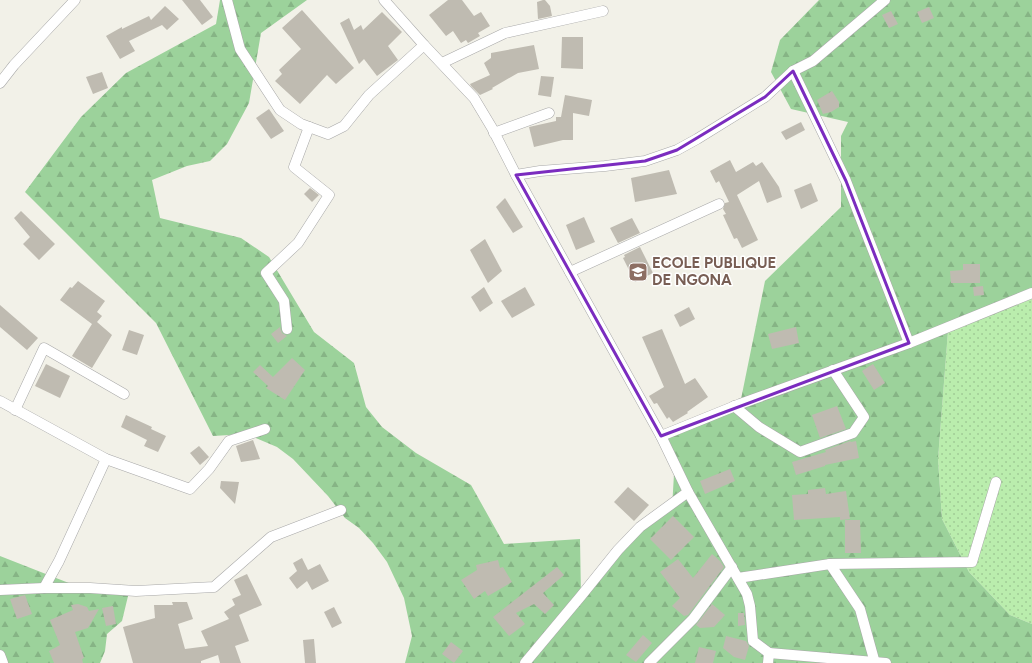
<svg xmlns="http://www.w3.org/2000/svg" width="1032" height="663" font-family="Figtree,sans-serif">
  <style>
    .grass { fill: url(#grass-dots) }
    .forest { fill: url(#forest-firs) }
    .building { fill: #bfbbb1 }
    .lines { fill: none; stroke-linecap: round; stroke-linejoin: round }
    .street-casing { stroke: #a8a8a8; stroke-width: 11 }
    .street { stroke: #fff; stroke-width: 10 }
    .marked { fill: none; stroke: #7b2cbf; stroke-width: 3; stroke-linejoin: round }
    .labels { text-anchor: middle; stroke-width: 3; stroke-linejoin: round; paint-order: stroke }
    .education-label { font-size: 15px; font-weight: bold; fill: #785e54; stroke: #fff; text-anchor: start }
  </style>
  <defs>
    <pattern id="grass-dots" width="8" height="8" patternUnits="userSpaceOnUse"><rect width="8" height="8" fill="#baedad"/><path d="M2 2h.1M6 6h.1" fill="none" stroke="#a0cb95" stroke-width="1.8" stroke-linecap="round"/></pattern>
    <pattern id="forest-firs" width="22" height="20" patternUnits="userSpaceOnUse"><rect width="22" height="20" fill="#9cd29b"/><path d="M5 1l3.5 6h-7zM16 11l3.5 6h-7z" fill="#86b485"/></pattern>
  </defs>
  <rect width="100%" height="100%" fill="#f2f1e8"/>
  <polygon class="grass" points="1032,296 1032,624 1010,615 969,572 942,519 938,459 948,331"/>
  <g class="forest">
    <polygon points="220,0 307,0 261,33 249,103 227,144 210,161 187,166 152,180 160,218 241,238 269,257 314,332 354,363 366,407 382,427 416,453 471,485 504,544 580,539 581,596 618,550 672,508 675,457 661,436 740,404 765,281 841,207 841,136 848,122 791,109 771,72 780,40 819,0 1032,0 1032,296 948,331 938,459 942,519 969,572 1010,615 1032,624 1032,663 405,663 412,636 404,598 387,562 373,543 359,528 345,518 328,496 293,459 277,447 246,434 213,436 156,323 25,192 81,117 126,73 216,24"/>
    <polygon points="0,556 79,587 129,592 122,621 107,634 105,651 100,663 0,663"/>
  </g>
  <g class="building">
    <polygon points="182,0 200,0 213,17 202,25"/>
    <polygon points="448,0 462,0 474,16 481,12 490,26 478,33 480,36 468,43 466,40 461,43 453,31 446,36 429,15"/>
    <polygon points="543,0 545,0 550,6 552,16 538,19 537,2"/>
    <polygon points="165,6 179,19 167,30 162,25 129,41 135,51 120,59 106,36 122,27 122,29 149,16 151,20"/>
    <polygon points="929,7 934,18 922,23 917,12"/>
    <polygon points="302,10 354,68 336,84 327,75 300,104 275,81 282,74 279,70 301,49 282,28"/>
    <polygon points="891,11 898,24 889,28 882,15"/>
    <polygon points="382,12 402,32 388,46 398,60 377,76 364,59 359,64 340,23 349,18 354,30 361,25 363,30"/>
    <polygon points="562,37 583,37 583,69 561,68"/>
    <polygon points="534,45 539,69 518,73 492,88 493,89 480,95 471,86 470,84 490,75 484,63 491,58 491,53"/>
    <polygon points="102,72 108,88 93,94 86,77"/>
    <polygon points="541,76 554,77 551,97 538,95"/>
    <polygon points="832,91 839,102 839,107 831,112 823,114 817,100"/>
    <polygon points="565,95 592,100 589,116 573,113 573,140 563,140 534,147 529,127 556,121 556,117 561,117"/>
    <polygon points="269,109 284,131 271,139 256,118"/>
    <polygon points="801,122 805,130 786,140 781,132"/>
    <polygon points="730,160 736,172 753,162 756,166 762,162 779,187 782,197 767,203 759,181 737,195 758,240 742,248 737,238 734,239 723,215 726,214 723,209 725,203 729,202 719,181 716,183 710,171"/>
    <polygon points="669,170 677,194 635,202 631,178"/>
    <polygon points="811,183 818,201 801,209 794,190"/>
    <polygon points="310,188 319,195 312,202 304,194"/>
    <polygon points="505,198 523,227 513,233 496,207"/>
    <polygon points="21,211 55,244 39,260 23,244 30,237 14,218"/>
    <polygon points="584,217 595,242 576,250 566,225"/>
    <polygon points="632,218 640,233 618,243 610,228"/>
    <polygon points="485,239 502,271 488,283 470,250"/>
    <polygon points="640,247 653,273 635,282 623,258 625,257 624,255"/>
    <polygon points="963,264 980,264 980,283 951,283 950,271 963,270"/>
    <polygon points="78,281 105,301 97,312 102,316 97,322 112,335 92,368 72,356 92,324 60,300 70,287 72,288"/>
    <polygon points="983,286 984,295 974,296 973,287"/>
    <polygon points="484,287 493,303 480,312 471,297"/>
    <polygon points="525,287 535,305 512,318 501,301"/>
    <polygon points="0,305 38,338 27,350 0,327"/>
    <polygon points="689,307 695,319 680,327 674,315"/>
    <polygon points="280,327 282,333 287,336 278,343 271,334"/>
    <polygon points="796,327 799,343 772,349 768,334"/>
    <polygon points="662,329 685,384 695,378 708,397 687,412 688,413 673,422 669,417 667,419 657,403 654,404 649,396 664,387 642,337"/>
    <polygon points="129,330 144,335 137,355 122,350"/>
    <polygon points="292,358 305,370 285,400 266,388 268,386 253,372 260,365 273,377"/>
    <polygon points="46,364 70,376 60,398 35,386"/>
    <polygon points="873,364 885,383 874,390 862,371"/>
    <polygon points="837,406 846,429 820,438 812,415"/>
    <polygon points="126,415 152,427 151,429 166,436 158,452 144,446 147,440 121,427"/>
    <polygon points="253,440 260,459 241,462 236,446"/>
    <polygon points="850,441 851,442 856,441 859,458 825,465 825,466 796,475 792,462 826,452 825,450"/>
    <polygon points="199,446 209,457 200,465 190,453"/>
    <polygon points="730,469 735,481 705,494 700,481"/>
    <polygon points="221,481 239,482 235,504 220,488"/>
    <polygon points="628,487 649,505 634,521 614,502"/>
    <polygon points="825,488 826,494 846,491 850,519 840,520 840,517 794,520 792,495 808,494 808,490"/>
    <polygon points="673,516 694,537 671,560 650,539"/>
    <polygon points="845,520 860,520 861,553 845,553"/>
    <polygon points="712,554 720,561 724,567 688,615 684,616 672,606 680,598 660,572 678,559 693,578"/>
    <polygon points="302,558 308,570 320,564 329,581 312,590 307,581 297,589 289,578 297,571 293,563"/>
    <polygon points="498,560 500,568 503,567 512,582 488,596 485,591 474,599 461,580 477,570 476,565"/>
    <polygon points="557,567 564,575 543,593 554,605 545,614 534,604 516,613 525,624 509,636 493,617"/>
    <polygon points="247,574 262,605 239,615 249,641 235,646 241,663 220,663 218,655 201,661 201,663 133,663 123,627 155,618 154,605 173,605 172,602 187,602 193,619 178,624 185,649 208,646 201,631 229,619 224,612 235,605 232,599 241,595 234,580"/>
    <polygon points="25,595 32,614 17,619 10,599"/>
    <polygon points="78,604 87,607 89,611 99,609 88,628 75,632 84,658 82,659 83,663 54,663 49,651 60,645 50,620 73,610 71,605"/>
    <polygon points="712,604 725,615 714,627 700,628 696,625"/>
    <polygon points="113,606 116,624 106,626 102,608"/>
    <polygon points="334,607 342,623 332,628 324,612"/>
    <polygon points="738,613 744,613 745,625 738,626"/>
    <polygon points="643,635 652,643 636,662 626,655"/>
    <polygon points="726,636 746,641 749,646 745,660 734,657 723,648"/>
    <polygon points="314,639 316,663 305,663 303,640"/>
    <polygon points="451,642 463,651 454,663 442,654"/>
    <polygon points="699,647 716,651 713,663 695,663"/>
  </g>
  <g class="lines">
    <g class="street-casing">
      <g id="street">
        <polyline points="227,0 240,49 280,110 301,124 328,134 344,126 369,95 424,45"/>
        <polyline points="384,0 424,45 474,98 492,128 516,175 661,436 740,404 909,343 1032,293"/>
        <polyline points="442,63 505,33 603,11"/>
        <polyline points="793,71 846,181 909,343"/>
        <polyline points="0,83 14,65 75,0"/>
        <polyline points="494,133 549,113"/>
        <polyline points="516,175 540,171 605,166 645,161 677,150 697,139 765,97 793,71 813,61 885,0"/>
        <polyline points="570,272 719,204"/>
        <polyline points="287,329 284,301 266,273 298,243 329,195 294,167 309,127"/>
        <polyline points="0,401 106,459 190,489 209,469 229,441 265,429"/>
        <polyline points="734,406 759,427 800,452 853,433 864,417 833,370"/>
        <polyline points="15,410 44,348 124,394"/>
        <polyline points="661,436 688,492 747,594 750,606 753,641 769,653"/>
        <polyline points="830,564 860,609 875,663"/>
        <polyline points="738,578 830,564 972,562 996,482"/>
        <polyline points="44,588 59,561 106,459"/>
        <polyline points="0,590 44,588 90,588 136,591 214,587 271,537 341,510"/>
        <polyline points="0,655 3,663"/>
        <polyline points="525,663 581,596 618,550 640,527 688,492"/>
        <polyline points="649,663 693,619 732,567"/>
        <polyline points="768,663 769,653 886,663"/>
      </g>
    </g>
    <use href="#street" class="street"/>
  </g>
  <path class="marked" d="M793,71L846,181L909,343L661,436L516,175L645,161L677,150L765,97Z"/>
  <defs>
    <g id="school-square" transform="scale(1)"><rect x="-9" y="-9" width="18" height="18" rx="4" fill="#8d6e63" stroke="#fff"/><path d="M0-5L7-2L0 1L-7-2ZM-4 1L0 2.5L4 1V4Q0 6-4 4Z" fill="#fff"/></g>
  </defs>
  <g fill-rule="evenodd">
    <use href="#school-square" x="638" y="272"/>
  </g>
  <g class="labels">
    <g class="education-label">
      <text x="652" y="268">ECOLE PUBLIQUE<tspan x="652" dy="17">DE NGONA</tspan></text>
    </g>
  </g>
</svg>
